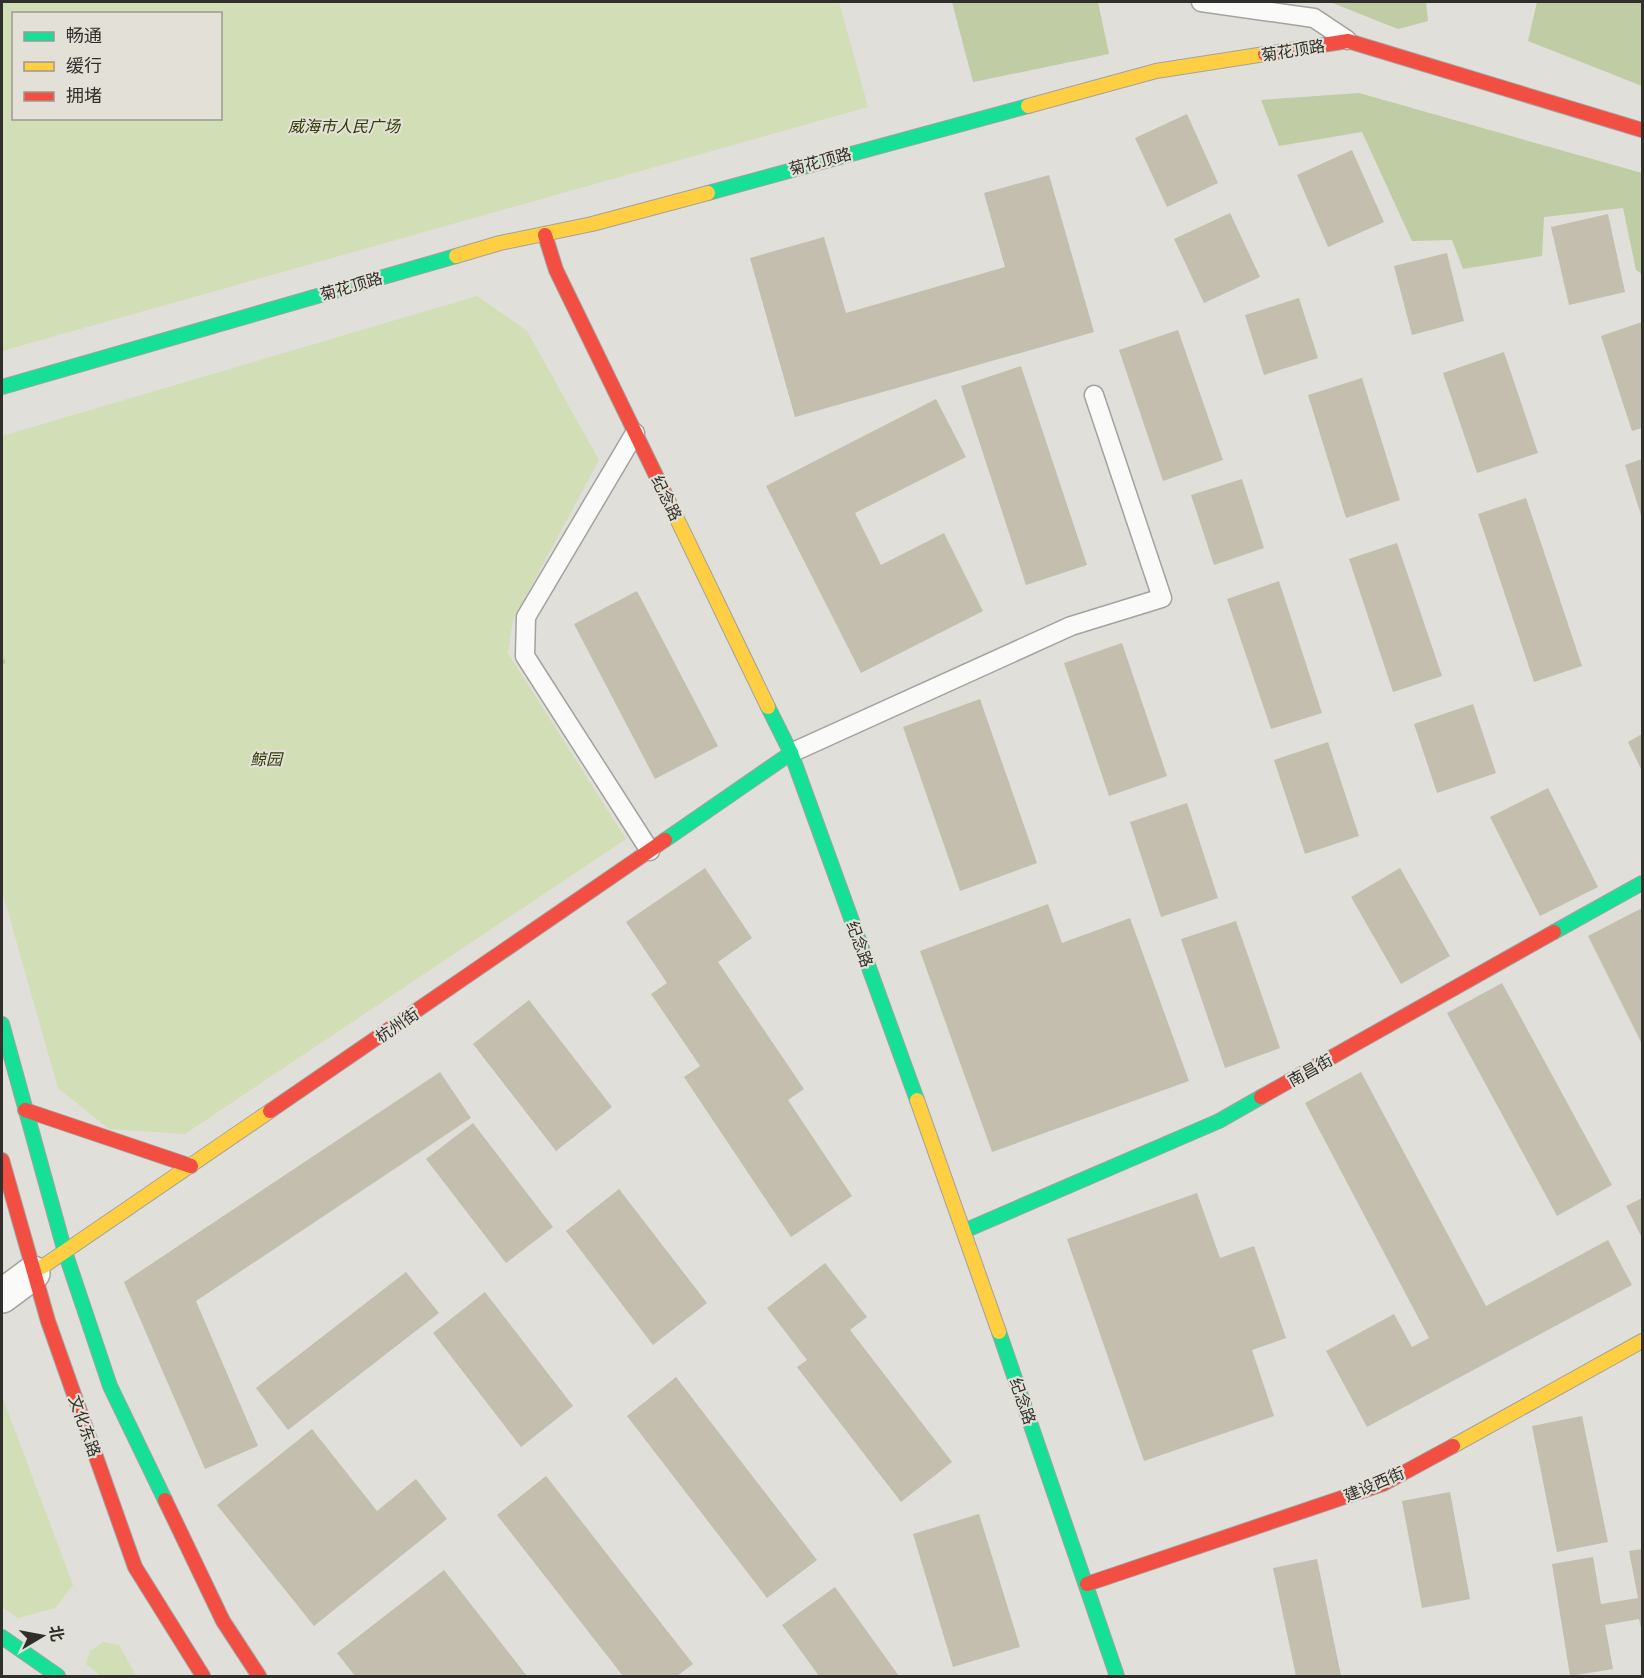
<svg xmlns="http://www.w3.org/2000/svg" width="1644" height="1678" font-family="'Playfair Display','Noto Sans SC',serif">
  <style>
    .green { fill: #d2deb5; fill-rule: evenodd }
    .forest { fill: #c0cca3 }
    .building { fill: #c3bead }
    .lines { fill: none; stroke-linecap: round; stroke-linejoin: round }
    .lane-casing { stroke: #a3a29f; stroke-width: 21 }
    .street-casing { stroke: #a3a29f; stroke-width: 36 }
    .fast-casing { stroke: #a3a29f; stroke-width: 16 }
    .slow-casing { stroke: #a3a29f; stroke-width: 16 }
    .jam-casing { stroke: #a3a29f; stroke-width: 16 }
    .path { stroke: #bfbebb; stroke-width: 4; stroke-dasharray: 3 4.5; stroke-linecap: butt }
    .lane { stroke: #fafaf9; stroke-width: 18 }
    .street { stroke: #fafaf9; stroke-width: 33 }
    .fast { stroke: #16e098; stroke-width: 14 }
    .slow { stroke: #ffcf43; stroke-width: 14 }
    .jam { stroke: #f24e42; stroke-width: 14 }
    .labels { text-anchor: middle; stroke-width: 4.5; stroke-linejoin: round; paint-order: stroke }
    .street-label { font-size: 16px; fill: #302f2b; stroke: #e3e0d7 }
    .park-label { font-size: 16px; font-style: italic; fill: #2f3d06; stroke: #e3e0d7 }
  </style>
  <rect width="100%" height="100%" fill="#e0dfda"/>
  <g class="green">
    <path d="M2,2H839L868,107L2,351ZM14,14H220V118H14Z"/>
    <polygon points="477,296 527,331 599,460 513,620 508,653 626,839 185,1134 109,1129 58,1088 2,891 2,436"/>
    <polygon points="2,1396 73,1585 55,1608 18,1618 2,1607"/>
    <polygon points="104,1642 119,1645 136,1676 101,1676 86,1664 90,1651"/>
  </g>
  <g class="forest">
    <polygon points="952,2 1098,2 1109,54 973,82"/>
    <polygon points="1330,2 1426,2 1428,21 1398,29"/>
    <polygon points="1537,2 1642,2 1642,86 1528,41"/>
    <polygon points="1359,93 1642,173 1642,274 1636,270 1623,208 1544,217 1542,256 1463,269 1452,240 1412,241 1362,132 1279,146 1261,100"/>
  </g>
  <g class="building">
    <polygon points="1187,114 1218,183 1167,207 1135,138"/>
    <polygon points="1352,150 1384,222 1328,247 1297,175"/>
    <polygon points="1049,175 1094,332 795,417 750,258 824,237 846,313 1005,267 984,193"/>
    <polygon points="1230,213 1260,277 1204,303 1174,239"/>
    <polygon points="1608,214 1625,292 1569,305 1551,227"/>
    <polygon points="1447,253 1464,321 1412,335 1394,266"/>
    <polygon points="1299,298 1318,358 1264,375 1245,315"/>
    <polygon points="1642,322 1642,428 1632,431 1601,336"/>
    <polygon points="1178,330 1223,460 1163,481 1119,350"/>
    <polygon points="1504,352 1538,453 1477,473 1443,373"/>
    <polygon points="1021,366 1087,565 1026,585 961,386"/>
    <polygon points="1362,378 1400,500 1346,518 1308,395"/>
    <polygon points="936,399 966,457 855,513 881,565 944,533 983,611 861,673 766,486"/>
    <polygon points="1642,459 1642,518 1625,465"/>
    <polygon points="1242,479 1264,548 1214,565 1191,495"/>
    <polygon points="1526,498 1582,666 1534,682 1478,514"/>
    <polygon points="1397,543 1442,676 1393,692 1349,559"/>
    <polygon points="1279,581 1322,713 1271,729 1227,599"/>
    <polygon points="637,591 718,746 655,779 574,624"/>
    <polygon points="1122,643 1167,776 1109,796 1064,663"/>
    <polygon points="980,699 1037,863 960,891 903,727"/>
    <polygon points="1473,704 1496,773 1437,793 1414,724"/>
    <polygon points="1642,734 1642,771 1628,742"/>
    <polygon points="1328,742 1359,836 1305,854 1274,760"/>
    <polygon points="1548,788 1598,887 1540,916 1490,817"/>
    <polygon points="1187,803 1218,898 1161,917 1130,822"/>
    <polygon points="705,868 752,938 718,962 804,1089 788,1100 852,1196 791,1237 684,1077 700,1066 651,994 667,983 626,922"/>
    <polygon points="1400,868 1450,956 1401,984 1351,897"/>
    <polygon points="1048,904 1062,943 1130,918 1189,1081 992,1152 920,951"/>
    <polygon points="1642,908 1642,1044 1588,936"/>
    <polygon points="1236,921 1280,1048 1225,1068 1181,939"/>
    <polygon points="1502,983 1612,1185 1557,1216 1447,1013"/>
    <polygon points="529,1000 612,1107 556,1151 473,1044"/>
    <polygon points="440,1072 471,1118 196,1301 258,1446 205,1469 124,1282"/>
    <polygon points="1361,1072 1486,1306 1608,1240 1632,1285 1367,1427 1326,1351 1394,1314 1412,1347 1429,1338 1305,1103"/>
    <polygon points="473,1123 553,1227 506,1263 426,1159"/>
    <polygon points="619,1189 707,1303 653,1345 566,1231"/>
    <polygon points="1197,1193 1220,1258 1254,1246 1286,1338 1252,1350 1274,1416 1144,1461 1067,1239"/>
    <polygon points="1642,1198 1642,1238 1626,1206"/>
    <polygon points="825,1263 867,1317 850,1330 952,1462 901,1502 797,1367 807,1360 767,1308"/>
    <polygon points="406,1272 439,1313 288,1430 256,1388"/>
    <polygon points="485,1292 573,1406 521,1447 433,1333"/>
    <polygon points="676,1377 817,1560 767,1598 627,1416"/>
    <polygon points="1582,1416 1608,1542 1557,1552 1532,1426"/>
    <polygon points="312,1429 377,1511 416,1479 447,1519 314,1626 217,1505"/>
    <polygon points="546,1476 693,1664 677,1676 623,1676 497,1515"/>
    <polygon points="1450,1492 1470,1599 1422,1608 1402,1501"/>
    <polygon points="979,1514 1020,1647 953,1667 913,1534"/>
    <polygon points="1642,1549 1642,1632 1639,1619 1605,1625 1613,1669 1570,1676 1552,1564 1593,1557 1601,1604 1638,1598 1629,1551"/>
    <polygon points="1317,1559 1341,1676 1296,1676 1273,1568"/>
    <polygon points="444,1570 527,1676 355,1676 337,1653"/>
    <polygon points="835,1587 899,1676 819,1676 782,1625"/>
  </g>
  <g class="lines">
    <g class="lane-casing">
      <g id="lane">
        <polyline points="1201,2 1314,18 1347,40"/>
        <polyline points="635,433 526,617 525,656 650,851"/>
        <polyline points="791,753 1071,626 1162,598 1094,395"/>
      </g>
    </g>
    <g class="street-casing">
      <polyline id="street" points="2,1296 33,1273"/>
    </g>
    <g class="fast-casing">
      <g id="fast">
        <polyline points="708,193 1028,106"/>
        <polyline points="2,387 456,256"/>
        <polyline points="768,707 791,753 917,1100"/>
        <polyline points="665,840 791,753"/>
        <polyline points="1554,932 1642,883"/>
        <polyline points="2,1024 65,1252 110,1386 165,1500"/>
        <polyline points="964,1231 1219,1121 1261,1097"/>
        <polyline points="999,1332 1117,1676"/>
        <polyline points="2,1637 58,1676"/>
      </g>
    </g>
    <g class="slow-casing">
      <g id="slow">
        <polyline points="1028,106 1156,71 1265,54"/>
        <polyline points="456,256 500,243 592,224 708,193"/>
        <polyline points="664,492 768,707"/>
        <polyline points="917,1100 999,1332"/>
        <polyline points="42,1267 270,1111"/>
        <polyline points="1453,1446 1642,1341"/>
      </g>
    </g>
    <g class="jam-casing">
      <g id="jam">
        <polyline points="1265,54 1348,41 1642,130"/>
        <polyline points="545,235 556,270 664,492"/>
        <polyline points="1261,1097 1554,932"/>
        <polyline points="25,1110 191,1166"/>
        <polyline points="270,1111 665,840"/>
        <polyline points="2,1160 48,1321 135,1567 203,1676"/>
        <polyline points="165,1500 223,1621 259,1676"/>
        <polyline points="1087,1584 1383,1484 1453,1446"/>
      </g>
    </g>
    <polyline class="path" points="2,662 8,660"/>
    <use href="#lane" class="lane"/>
    <use href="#street" class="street"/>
    <use href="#fast" class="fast"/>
    <use href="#slow" class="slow"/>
    <use href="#jam" class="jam"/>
  </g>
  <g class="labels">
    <g class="street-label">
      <text transform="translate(1293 50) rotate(-9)" y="6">菊花顶路</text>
      <text transform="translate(820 161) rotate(-15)" y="6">菊花顶路</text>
      <text transform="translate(351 286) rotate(-16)" y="6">菊花顶路</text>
      <text transform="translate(667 498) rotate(64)" y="6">纪念路</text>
      <text transform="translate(860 944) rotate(70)" y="6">纪念路</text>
      <text transform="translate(397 1025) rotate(-34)" y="6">杭州街</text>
      <text transform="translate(1310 1070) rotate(-29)" y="6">南昌街</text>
      <text transform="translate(1023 1401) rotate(71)" y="6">纪念路</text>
      <text transform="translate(85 1426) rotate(70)" y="6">文化东路</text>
      <text transform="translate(1374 1484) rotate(-23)" y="6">建设西街</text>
    </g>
    <g class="park-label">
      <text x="344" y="132">威海市人民广场</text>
      <text x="266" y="765">鲸园</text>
    </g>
  </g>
  <rect width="1644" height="1678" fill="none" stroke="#302f2b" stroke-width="6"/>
  <rect x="12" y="12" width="210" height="108" fill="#e3e0d7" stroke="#9b9992" stroke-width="1.5"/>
  <rect x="24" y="32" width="30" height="9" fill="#16e098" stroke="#9b9992" stroke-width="1.5"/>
  <text x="66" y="42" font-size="18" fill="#302f2b">畅通</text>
  <rect x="24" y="62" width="30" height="9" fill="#ffcf43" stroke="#9b9992" stroke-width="1.5"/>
  <text x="66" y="72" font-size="18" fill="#302f2b">缓行</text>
  <rect x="24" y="92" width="30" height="9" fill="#f24e42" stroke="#9b9992" stroke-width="1.5"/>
  <text x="66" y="102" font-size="18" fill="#302f2b">拥堵</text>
  <g transform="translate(42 1636) rotate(80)" stroke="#e3e0d7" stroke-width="4.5" paint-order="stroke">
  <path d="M0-4.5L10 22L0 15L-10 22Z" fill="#302f2b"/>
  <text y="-9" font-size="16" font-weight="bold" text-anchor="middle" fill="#302f2b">北</text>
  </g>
</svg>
